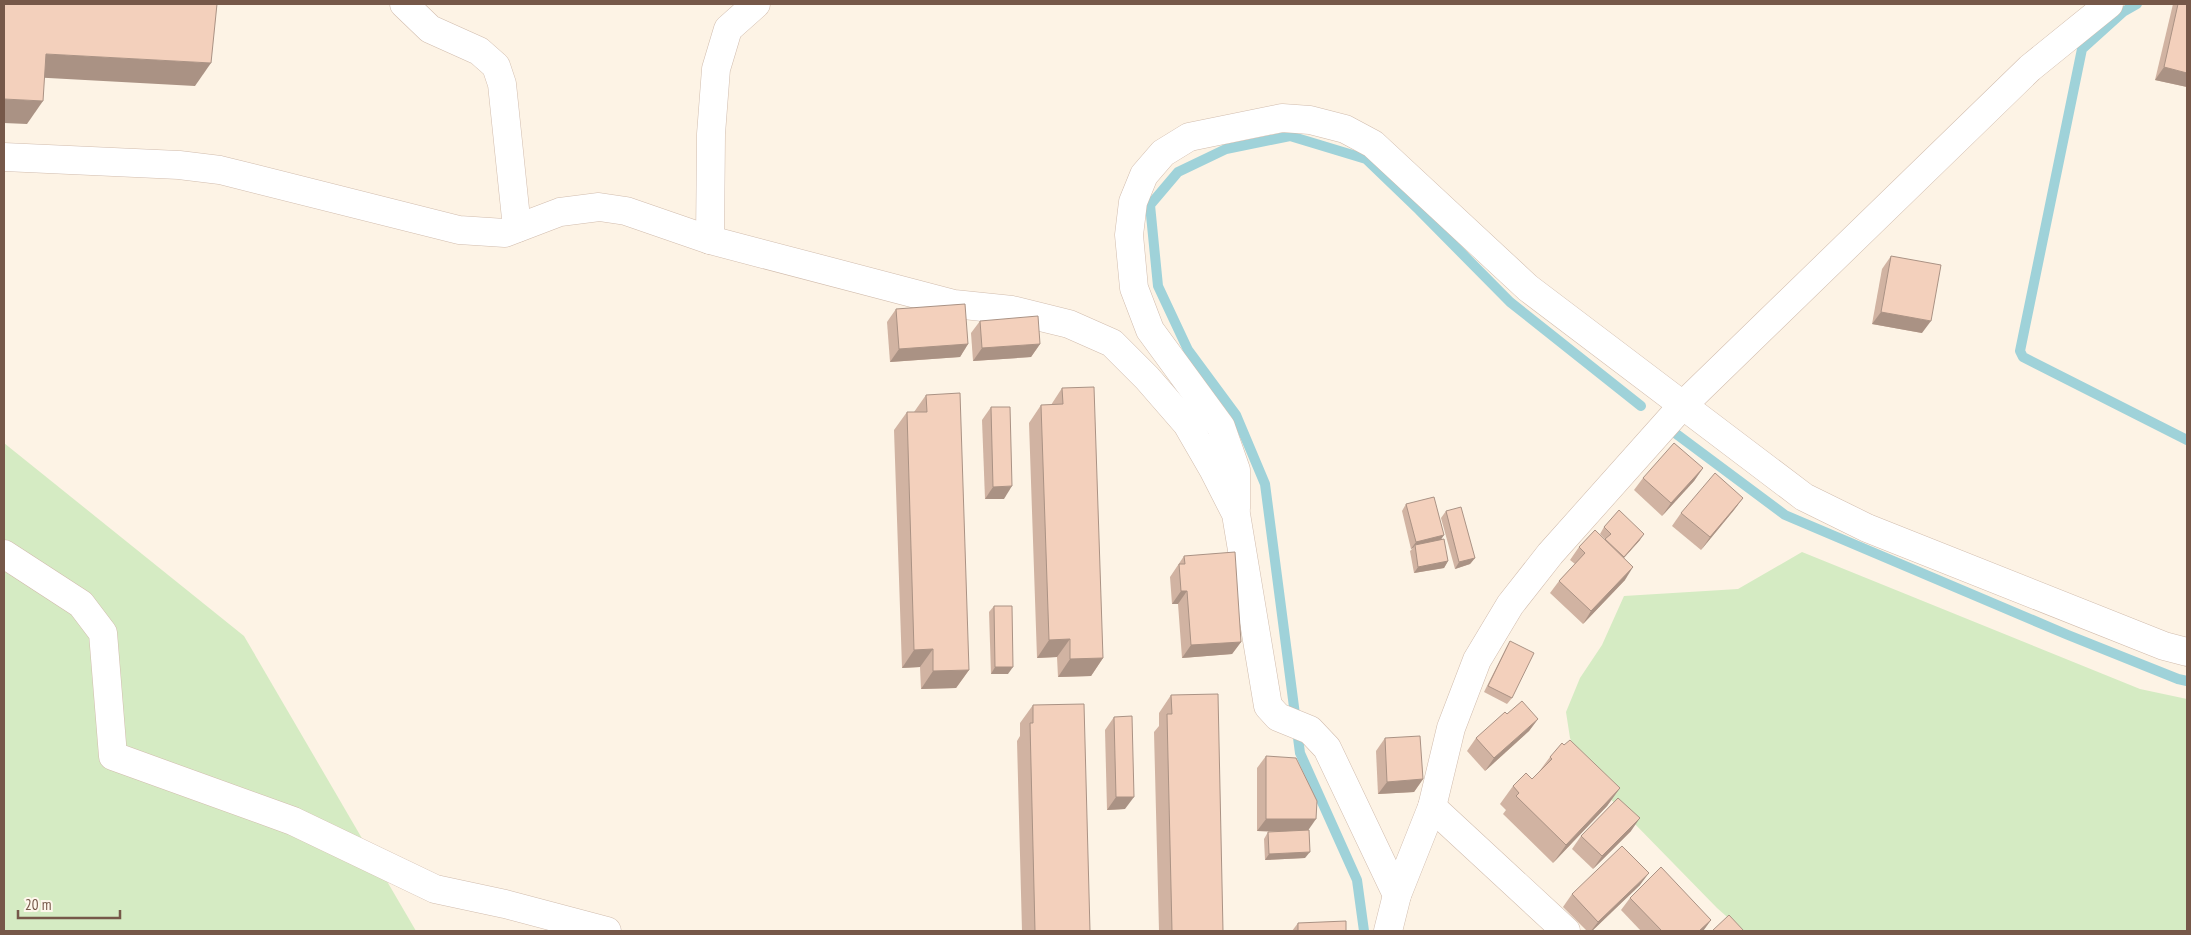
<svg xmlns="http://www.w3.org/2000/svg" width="2191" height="935" font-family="'PT Sans Narrow',sans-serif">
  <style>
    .green { fill: #d5ebc3 }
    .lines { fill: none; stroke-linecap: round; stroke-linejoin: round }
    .stream { stroke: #9fd2d9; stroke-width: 10 }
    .minor-casing { stroke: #d1bcad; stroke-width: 29 }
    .minor { stroke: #fff; stroke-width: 28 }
    .wall { fill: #d1b3a2 }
    .shaded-wall { fill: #aa9284 }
    .building { fill: #f3d0bc; stroke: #aa9284 }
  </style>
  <rect width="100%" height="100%" fill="#fdf3e5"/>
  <g class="green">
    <polygon points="4,443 244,636 416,931 4,931"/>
    <polygon points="1802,552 2140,689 2187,699 2187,931 1743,931 1717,908 1587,775 1570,738 1566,712 1580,678 1602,645 1624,596 1738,589"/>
  </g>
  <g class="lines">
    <g class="stream">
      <polyline points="2137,4 2123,12 2082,49 2020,351 2023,357 2187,440"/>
      <polyline points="1675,433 1785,515 2068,635 2178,679 2187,681"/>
      <polyline points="1364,931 1357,880 1300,753 1265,484 1236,415 1188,350 1158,286 1150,205 1178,172 1226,149 1290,136 1366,159 1419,210 1510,302 1641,406"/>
    </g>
    <g class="minor-casing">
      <g id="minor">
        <polyline points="404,4 430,29 479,51 496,66 502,84 517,228"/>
        <polyline points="4,157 179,165 220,170 459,230 505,233 560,212 599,207 626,211 710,240 954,304 1012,310 1069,324 1112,343 1147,378 1187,424 1213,469 1236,514 1268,706 1278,717 1310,730 1327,748 1397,895"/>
        <polyline points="710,240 711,134 716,69 728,29 756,4"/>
        <polyline points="1236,508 1236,470 1221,427 1150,330 1134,288 1129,235 1133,202 1144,175 1163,153 1189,137 1282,118 1310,120 1345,129 1373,144 1528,288 1804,497 1867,528 2164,646 2187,652"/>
        <polyline points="4,554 81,604 103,633 113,756 293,821 435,889 505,904 607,931"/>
        <polyline points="1432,807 1566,931"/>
        <polyline points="1388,931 1397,895 1432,807 1451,728 1477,660 1510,605 1550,554 1682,406 2030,68 2109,4"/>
      </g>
    </g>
    <use href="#minor" class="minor"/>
  </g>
  <g class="wall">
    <polygon points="2173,4 2187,4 2187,87 2155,80"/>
    <polygon points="1891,256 1922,333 1872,324 1882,269"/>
    <polygon points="896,309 968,344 960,357 890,362 887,322"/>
    <polygon points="980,321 1040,344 1031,357 973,361 971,333"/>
    <polygon points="1062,388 1103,658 1091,676 1058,677 1057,657 1037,658 1029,423 1041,405 1051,405"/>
    <polygon points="926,395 969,670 956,688 921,689 920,667 902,668 894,430 907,412 914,412"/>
    <polygon points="991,407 1004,499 985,499 982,420"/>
    <polygon points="1703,468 1694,481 1662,516 1634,490 1643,478"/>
    <polygon points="1743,498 1734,510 1701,550 1672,526 1681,513"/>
    <polygon points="1406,504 1444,535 1440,540 1448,561 1444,568 1414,573 1410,551 1413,548 1411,549 1402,511"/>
    <polygon points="1446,511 1475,558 1470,564 1455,569 1441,518"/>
    <polygon points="1604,527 1640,540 1624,558 1625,580 1583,624 1550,593 1559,581 1575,564 1570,560 1579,547 1605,540 1605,539 1600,534"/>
    <polygon points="1184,556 1241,642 1232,654 1182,658 1178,604 1172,604 1170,577"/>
    <polygon points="994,606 1008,674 991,674 989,612"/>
    <polygon points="1510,641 1512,698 1507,704 1484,692 1506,648"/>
    <polygon points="1171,695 1223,931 1159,931 1154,732 1159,726 1159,713"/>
    <polygon points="1033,705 1090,931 1022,931 1017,741 1020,736 1020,723"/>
    <polygon points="1507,714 1538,719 1529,731 1485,771 1467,751 1476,738"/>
    <polygon points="1114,717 1125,809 1107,810 1105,730"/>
    <polygon points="1385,738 1423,779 1414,792 1378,794 1376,751"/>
    <polygon points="1266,756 1308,830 1305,858 1265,860 1264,839 1268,832 1279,832 1257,831 1257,768"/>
    <polygon points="1550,757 1620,788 1607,806 1553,863 1503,814 1506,810 1500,804 1513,786 1532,779 1538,773"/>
    <polygon points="1631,831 1593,869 1572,849 1581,836"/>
    <polygon points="1640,885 1592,931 1587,931 1563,907 1572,894"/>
    <polygon points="1630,898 1711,920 1703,931 1641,931 1621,910"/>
    <polygon points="1298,923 1346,931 1292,931"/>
  </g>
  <g class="shaded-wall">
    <polygon points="46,54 211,63 195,86 30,77"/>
    <polygon points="2164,67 2187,73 2187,87 2155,80"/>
    <polygon points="4,99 43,101 27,124 4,123"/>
    <polygon points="1881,312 1931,321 1922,333 1872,324"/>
    <polygon points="968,344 960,357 890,362 899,349"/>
    <polygon points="1040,344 1031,357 973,361 982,348"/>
    <polygon points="1703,468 1694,481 1662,516 1671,503"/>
    <polygon points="1012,486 1004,499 985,499 993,487"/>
    <polygon points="1743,498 1734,510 1701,550 1710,537"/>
    <polygon points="1644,534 1640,540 1619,563 1624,557"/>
    <polygon points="1444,535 1440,541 1415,545 1413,548 1411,549 1416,542"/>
    <polygon points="1475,558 1470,564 1455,569 1459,562"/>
    <polygon points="1448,561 1444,568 1414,573 1418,567"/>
    <polygon points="1633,567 1625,580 1583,624 1591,611"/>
    <polygon points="1181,591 1187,591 1178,604 1172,604"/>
    <polygon points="1070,639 1057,657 1037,658 1049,640"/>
    <polygon points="1241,642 1232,654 1182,658 1191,645"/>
    <polygon points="933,649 920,667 902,668 914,650"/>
    <polygon points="1103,658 1091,676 1058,677 1070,659"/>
    <polygon points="995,667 1013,667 1008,674 991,674"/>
    <polygon points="969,670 956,688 921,689 933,671"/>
    <polygon points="1538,719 1529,731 1485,771 1494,758"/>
    <polygon points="1423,779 1414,792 1378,794 1387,782"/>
    <polygon points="1620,788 1607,806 1553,863 1566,845"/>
    <polygon points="1116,797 1134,797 1125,809 1107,810"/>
    <polygon points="1640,818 1631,831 1593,869 1602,856"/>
    <polygon points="1266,819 1316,819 1307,832 1257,831"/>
    <polygon points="1310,852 1305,858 1265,860 1269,854"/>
    <polygon points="1649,873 1640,885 1592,931 1591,931 1598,922"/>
    <polygon points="1711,920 1703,931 1699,931"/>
  </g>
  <g class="building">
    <polygon points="4,4 217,4 211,63 46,54 43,101 4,99"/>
    <polygon points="2178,4 2187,4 2187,73 2164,67"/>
    <polygon points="1891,256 1941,265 1931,321 1881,312"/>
    <polygon points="965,304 968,344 899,349 896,309"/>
    <polygon points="1038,316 1040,344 982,348 980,321"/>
    <polygon points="1094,387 1103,658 1070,659 1070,639 1049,640 1041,405 1063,404 1062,388"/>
    <polygon points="960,393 969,670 933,671 933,649 914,650 907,412 927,412 926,395"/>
    <polygon points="991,407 1010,407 1012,486 993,487"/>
    <polygon points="1674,443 1703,468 1671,503 1643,478"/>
    <polygon points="1715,473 1743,498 1710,537 1681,513"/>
    <polygon points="1434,497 1444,535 1416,542 1406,504"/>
    <polygon points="1461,507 1475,558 1459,562 1446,511"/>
    <polygon points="1619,510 1644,534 1624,557 1605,539 1611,534 1604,527"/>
    <polygon points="1595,530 1633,567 1591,611 1559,581 1585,553 1579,547"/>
    <polygon points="1444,539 1448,561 1418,567 1415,545"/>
    <polygon points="1235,552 1241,642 1191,645 1187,591 1181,591 1179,564 1185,564 1184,556"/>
    <polygon points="994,606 1012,606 1013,667 995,667"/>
    <polygon points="1510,641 1534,653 1512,698 1488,686"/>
    <polygon points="1218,694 1223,931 1172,931 1167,714 1172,714 1171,695"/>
    <polygon points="1522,701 1538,719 1494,758 1476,738 1505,712 1507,714"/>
    <polygon points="1084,704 1090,931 1035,931 1030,723 1033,723 1033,705"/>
    <polygon points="1132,716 1134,797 1116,797 1114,717"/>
    <polygon points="1420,736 1423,779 1387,782 1385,738"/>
    <polygon points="1570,740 1620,788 1566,845 1516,796 1519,793 1513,786 1526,773 1532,779 1552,759 1550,757 1562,743 1564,745"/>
    <polygon points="1266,756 1296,758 1317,801 1316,819 1266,819"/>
    <polygon points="1618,798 1640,818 1602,856 1581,836"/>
    <polygon points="1309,830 1310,852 1269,854 1268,832"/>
    <polygon points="1622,846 1649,873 1598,922 1572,894"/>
    <polygon points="1661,867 1711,920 1699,931 1662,931 1630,898"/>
    <polygon points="1729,915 1744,931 1712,931"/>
    <polygon points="1346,921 1346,931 1298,931 1298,923"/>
  </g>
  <rect width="2191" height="935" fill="none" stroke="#765849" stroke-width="10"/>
  <path d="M18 910v8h102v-8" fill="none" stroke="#765849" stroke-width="2.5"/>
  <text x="25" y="910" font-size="15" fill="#765849" stroke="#fff7ec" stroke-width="4" paint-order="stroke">20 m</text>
</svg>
